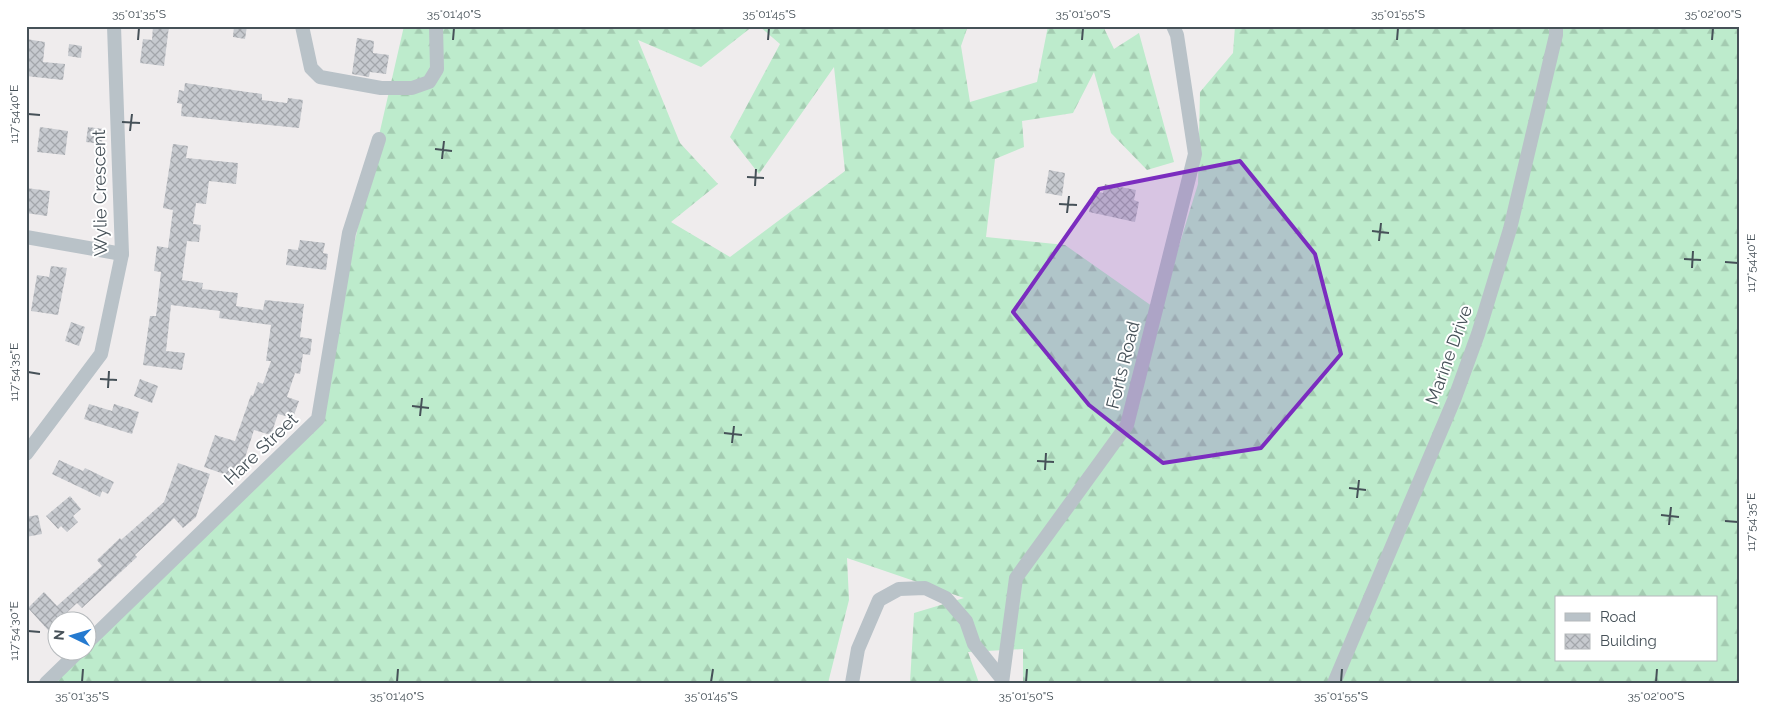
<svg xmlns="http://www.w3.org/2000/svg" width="1765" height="709" font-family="Raleway,sans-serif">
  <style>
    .forest { fill: url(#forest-firs); fill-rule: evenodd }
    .building { fill: url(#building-cross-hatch) }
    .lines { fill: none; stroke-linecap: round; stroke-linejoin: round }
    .minor { stroke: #b9c2c8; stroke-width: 14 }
    .marked { fill: #7b2cbf; fill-opacity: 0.2; stroke: #7b2cbf; stroke-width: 4; stroke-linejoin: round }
    .ticks { fill: none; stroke: #465158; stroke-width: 2 }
    .labels { text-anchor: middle; stroke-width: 4; stroke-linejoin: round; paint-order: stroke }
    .street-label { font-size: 18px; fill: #465158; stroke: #fff }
    .neatline { fill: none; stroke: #465158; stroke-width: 2 }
    .ticks-label { font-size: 12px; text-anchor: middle; fill: #465158 }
  </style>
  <defs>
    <pattern id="forest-firs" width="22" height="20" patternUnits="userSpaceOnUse" patternTransform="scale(1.25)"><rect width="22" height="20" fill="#bdebcc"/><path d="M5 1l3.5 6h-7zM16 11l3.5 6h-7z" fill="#a4cbb1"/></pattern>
    <pattern id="building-cross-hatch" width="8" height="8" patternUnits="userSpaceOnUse" patternTransform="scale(1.25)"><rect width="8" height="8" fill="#c7cacf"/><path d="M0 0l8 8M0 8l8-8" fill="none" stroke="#a3a6ab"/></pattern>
  </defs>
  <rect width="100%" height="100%" fill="#efeced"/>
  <path class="forest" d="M404,26H753L701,67L638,40L680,143L718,184L671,222L730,257L845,171L834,67L759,174L730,137L780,44L759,26H968L961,46L970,102L1037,82L1048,26H1103L1114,49L1139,33L1174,162L1147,170L1111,133L1094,72L1073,113L1022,121L1024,147L995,159L986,237L1065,245L1159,311L1198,184L1200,92L1233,53L1235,26H1739V683H1023V649L968,652L979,683H910L914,613L964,598L847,558L849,600L828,683H44L77,652H88V642L313,424ZM1556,598H1716V660H1556Z"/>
  <g class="building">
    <polygon points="153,26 169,26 164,66 140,63 143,39 152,40"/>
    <polygon points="234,26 247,26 245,39 233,37"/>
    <polygon points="357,38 374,41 373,53 389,55 386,74 370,72 369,77 352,74"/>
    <polygon points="26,39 45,42 43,62 65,64 63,80 26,76"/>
    <polygon points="69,44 82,46 81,58 68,56"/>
    <polygon points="185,83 262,94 262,100 287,103 288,98 303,100 299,128 181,116 182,104 177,103 179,90 184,91"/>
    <polygon points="40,127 68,131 65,155 37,152"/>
    <polygon points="88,127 103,129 102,144 86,142"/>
    <polygon points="173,144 188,146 186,158 238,163 236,184 209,181 206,204 196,203 193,224 201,225 199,242 187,241 182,280 203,283 202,289 238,293 236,306 263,310 265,300 304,304 300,337 312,339 310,355 303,354 300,374 295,373 287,397 299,401 293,418 278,414 271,435 254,430 238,479 204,467 215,435 235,441 251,395 253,396 258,382 263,384 271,361 266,361 271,325 219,318 220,311 171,305 166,351 185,353 182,370 143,365 150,316 156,316 161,272 154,271 157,246 168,248 173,210 163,208"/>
    <polygon points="1049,170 1065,173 1062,196 1045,193"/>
    <polygon points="1105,184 1136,190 1134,200 1139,202 1135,222 1089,212 1094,191 1103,193"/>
    <polygon points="26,188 50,191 47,216 26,213"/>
    <polygon points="300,240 325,243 323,253 328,254 326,270 286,265 288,249 298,250"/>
    <polygon points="51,266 67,268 58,315 31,311 37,275 49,277"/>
    <polygon points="71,322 85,327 79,346 65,341"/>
    <polygon points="140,379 158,386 152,403 134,396"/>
    <polygon points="89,404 112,411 114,404 139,412 132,434 84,419"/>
    <polygon points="59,460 83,471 85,468 114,482 108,494 102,491 100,497 52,474"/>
    <polygon points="178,463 210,474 196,517 183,528 174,518 135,555 137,557 82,608 77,603 58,621 58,641 28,608 44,592 57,606 102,566 97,560 120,538 121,540 164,502"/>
    <polygon points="70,496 81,509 73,516 78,522 67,532 61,526 58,529 46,516"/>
    <polygon points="38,515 42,534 26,537 26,517"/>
  </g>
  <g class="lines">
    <g class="minor">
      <polyline points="302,26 311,68 320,77 381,88 412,88 429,82 437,69 436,26"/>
      <polyline points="26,237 122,254"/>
      <polyline points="26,454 101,354 122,254 114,26"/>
      <polyline points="88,642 318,419 349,233 379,139"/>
      <polyline points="46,683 78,652"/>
      <polyline points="852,683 858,649 879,600 899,589 925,588 946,598 966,621 974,644 1002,679"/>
      <polyline points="1002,683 1016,578 1127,425 1195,154 1177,35 1173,26"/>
      <polyline points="1334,683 1454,400 1478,334 1510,229 1556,35 1556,26"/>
    </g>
  </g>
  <path class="marked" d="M1240,161L1315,254L1341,354L1261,448L1163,463L1089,405L1013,312L1099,189Z"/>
  <path class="ticks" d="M138,40L139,28M453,40L454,28M768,40L769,28M1082,40L1083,28M1397,40L1398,28M1712,40L1713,28M28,114L40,115M122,122L140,123M130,131L132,114M435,149L452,151M442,159L444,141M747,177L764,178M755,186L756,169M1059,204L1077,205M1067,213L1069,196M1372,231L1389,233M1379,241L1381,223M1684,259L1701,260M1725,262L1738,263M1692,268L1693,251M28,372L40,374M100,379L117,380M108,388L109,371M412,406L429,408M420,416L422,398M724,433L742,435M732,443L734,426M1037,461L1054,462M1045,470L1046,453M1349,488L1366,490M1357,498L1359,480M1661,515L1679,517M1725,521L1738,522M1669,525L1671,507M28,631L40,632M82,682L83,669M397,682L398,669M711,682L713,669M1026,682L1027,669M1341,682L1342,669M1656,682L1657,669"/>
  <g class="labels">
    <g class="street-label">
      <text transform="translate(100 193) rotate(-91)" y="6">Wylie Crescent</text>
      <text transform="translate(1449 355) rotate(-70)" y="6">Marine Drive</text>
      <text transform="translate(1123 365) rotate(-76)" y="6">Forts Road</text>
      <text transform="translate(261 449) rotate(-44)" y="6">Hare Street</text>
    </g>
  </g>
  <rect width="1765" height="709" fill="none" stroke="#ffffff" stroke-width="55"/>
  <rect x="1555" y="596" width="162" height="65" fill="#ffffff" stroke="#b5b9bc"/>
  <rect x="1565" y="613" width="25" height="8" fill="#b9c2c8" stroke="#b5b9bc"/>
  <text x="1600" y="622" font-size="15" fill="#465158">Road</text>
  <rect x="1565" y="634" width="25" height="15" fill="url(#building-cross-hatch)" stroke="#b5b9bc"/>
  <text x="1600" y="646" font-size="15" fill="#465158">Building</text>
  <g transform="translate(72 636) rotate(275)"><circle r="24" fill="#ffffff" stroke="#b5b9bc"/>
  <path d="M0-4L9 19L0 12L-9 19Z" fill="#257ad0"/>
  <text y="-8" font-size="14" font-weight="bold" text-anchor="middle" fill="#465158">N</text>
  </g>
  <rect x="28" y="28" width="1710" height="654" class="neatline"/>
  <g class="ticks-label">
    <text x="139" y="18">35°01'35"S</text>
    <text x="454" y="18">35°01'40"S</text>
    <text x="769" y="18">35°01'45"S</text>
    <text x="1083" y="18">35°01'50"S</text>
    <text x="1398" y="18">35°01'55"S</text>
    <text x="1713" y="18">35°02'00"S</text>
    <text transform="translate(14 114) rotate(-90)" y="4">117°54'40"E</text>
    <text transform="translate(1751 263) rotate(-90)" y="4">117°54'40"E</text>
    <text transform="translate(14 372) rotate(-90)" y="4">117°54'35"E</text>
    <text transform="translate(1751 522) rotate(-90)" y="4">117°54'35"E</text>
    <text transform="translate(14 631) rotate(-90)" y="4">117°54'30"E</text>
    <text x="82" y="700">35°01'35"S</text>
    <text x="397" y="700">35°01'40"S</text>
    <text x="711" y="700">35°01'45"S</text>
    <text x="1026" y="700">35°01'50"S</text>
    <text x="1341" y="700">35°01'55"S</text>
    <text x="1656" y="700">35°02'00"S</text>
  </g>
</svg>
